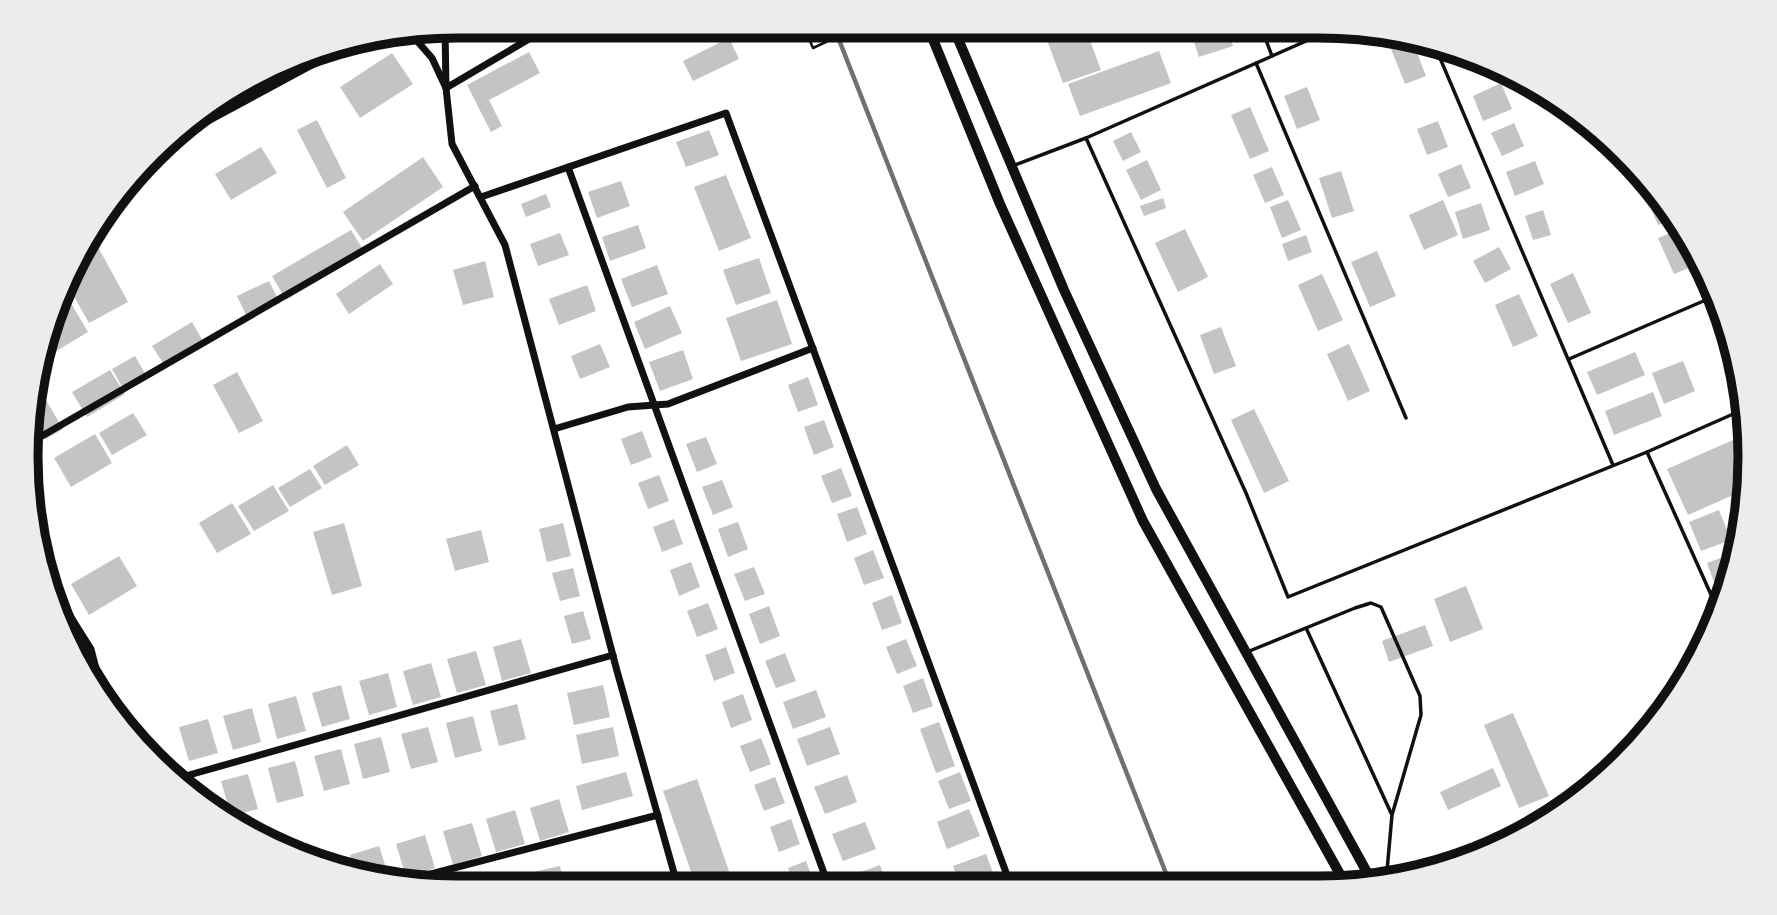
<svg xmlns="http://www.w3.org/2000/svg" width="1777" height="915" font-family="Rubik,sans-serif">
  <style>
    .building { fill: #c4c4c4 }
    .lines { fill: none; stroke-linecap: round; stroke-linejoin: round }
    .path { stroke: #111; stroke-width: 2.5 }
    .service { stroke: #111; stroke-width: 3.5 }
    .minor { stroke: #111; stroke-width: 7 }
    .primary { stroke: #111; stroke-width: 10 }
    .rail { stroke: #707070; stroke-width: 4.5 }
    .rim { fill: none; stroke: #111; stroke-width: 9 }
  </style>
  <rect width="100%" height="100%" fill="#fff"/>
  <g class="building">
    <polygon points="1042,27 1085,27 1101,70 1063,83"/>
    <polygon points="1154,27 1227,27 1233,46 1199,57 1190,30 1159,40"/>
    <polygon points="729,38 739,59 693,81 683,61"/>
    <polygon points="1407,43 1414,45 1426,76 1405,84 1391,49"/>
    <polygon points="1159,51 1171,83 1080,116 1068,84"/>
    <polygon points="529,52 540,73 489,100 502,126 491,132 467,85"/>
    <polygon points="392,53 413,84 360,118 340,87"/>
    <polygon points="1501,83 1512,109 1483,121 1473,96"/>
    <polygon points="1307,87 1320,120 1297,129 1284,96"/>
    <polygon points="237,93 241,102 215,116 211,107"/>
    <polygon points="1250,107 1269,151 1250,159 1231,115"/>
    <polygon points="317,120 346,178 327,188 297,130"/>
    <polygon points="1438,121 1448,147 1427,155 1417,129"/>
    <polygon points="1514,123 1524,146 1502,156 1491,133"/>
    <polygon points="709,130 719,155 686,167 676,142"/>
    <polygon points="1131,132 1141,152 1123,161 1113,141"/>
    <polygon points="261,147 277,173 231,200 215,174"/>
    <polygon points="423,157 443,187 363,241 343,212"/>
    <polygon points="1147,160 1161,190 1141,200 1126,170"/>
    <polygon points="1535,161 1544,184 1515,196 1506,172"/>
    <polygon points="1461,164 1471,188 1448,197 1438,174"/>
    <polygon points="1632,164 1644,173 1671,220 1658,225"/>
    <polygon points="1272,167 1284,195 1265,203 1253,175"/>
    <polygon points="1341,171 1354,211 1332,218 1319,178"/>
    <polygon points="726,175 751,238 719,251 694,187"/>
    <polygon points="621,181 630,206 597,218 588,192"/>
    <polygon points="546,194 551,207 526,217 521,204"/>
    <polygon points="1163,198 1166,208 1144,216 1140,206"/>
    <polygon points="1288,200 1301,230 1282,238 1270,207"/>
    <polygon points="1443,200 1458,235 1424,250 1409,215"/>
    <polygon points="1481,203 1490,230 1463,239 1455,212"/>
    <polygon points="1543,210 1551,235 1533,240 1525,216"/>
    <polygon points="638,225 646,248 610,261 602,237"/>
    <polygon points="1185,229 1208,277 1178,292 1155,243"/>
    <polygon points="351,230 365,253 286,300 272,276"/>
    <polygon points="1676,231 1691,267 1674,274 1658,238"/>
    <polygon points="560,233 569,255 538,266 530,244"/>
    <polygon points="1306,235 1312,252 1288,261 1282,244"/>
    <polygon points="97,245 128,302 89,323 68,286 83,252"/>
    <polygon points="1499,247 1511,269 1485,283 1473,261"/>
    <polygon points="1377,251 1396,296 1370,307 1351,262"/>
    <polygon points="759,258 771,293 736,305 723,270"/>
    <polygon points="485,261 494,297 463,305 453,270"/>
    <polygon points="380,264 393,284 349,314 336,294"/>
    <polygon points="657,265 668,294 632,307 621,279"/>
    <polygon points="1573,273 1591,313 1568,323 1550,284"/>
    <polygon points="1322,274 1343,320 1318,331 1298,285"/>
    <polygon points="269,281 280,303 248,319 237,296"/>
    <polygon points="587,285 596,311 559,325 549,299"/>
    <polygon points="65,293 88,332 53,353 45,338"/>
    <polygon points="1519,294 1538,336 1513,347 1495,305"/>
    <polygon points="777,300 792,344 741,361 726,318"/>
    <polygon points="670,306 682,333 645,349 634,322"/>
    <polygon points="192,322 204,343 165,366 152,346"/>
    <polygon points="1221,327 1236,366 1214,374 1200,335"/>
    <polygon points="600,344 610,367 580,379 571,356"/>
    <polygon points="1349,344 1370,391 1348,401 1327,354"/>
    <polygon points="683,350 693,379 660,391 649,362"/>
    <polygon points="1635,352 1645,375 1597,395 1587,372"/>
    <polygon points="135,356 147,377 124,390 112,369"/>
    <polygon points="1683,361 1695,391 1664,404 1652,373"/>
    <polygon points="110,370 125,394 87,417 72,392"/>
    <polygon points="237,372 263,421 239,433 213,385"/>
    <polygon points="808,377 818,405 798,412 788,385"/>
    <polygon points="1653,392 1662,416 1614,435 1605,411"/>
    <polygon points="46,400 63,429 46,439 36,422 37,405"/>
    <polygon points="1254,409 1289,481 1264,493 1231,420"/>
    <polygon points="133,413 147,435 112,455 99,433"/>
    <polygon points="824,420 834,447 814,455 804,427"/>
    <polygon points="642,431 652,457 631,465 621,439"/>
    <polygon points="95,434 112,463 71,487 54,458"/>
    <polygon points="706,437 717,464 697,472 686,444"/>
    <polygon points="1733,440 1748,475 1749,488 1688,515 1667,469"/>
    <polygon points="347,445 359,465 325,485 313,466"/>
    <polygon points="841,468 852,496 832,503 821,476"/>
    <polygon points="310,469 322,488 290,507 278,488"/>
    <polygon points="659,475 669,501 648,509 638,483"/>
    <polygon points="722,480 733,507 713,515 702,487"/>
    <polygon points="273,485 289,511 254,531 238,506"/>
    <polygon points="232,503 251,534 217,553 199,523"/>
    <polygon points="857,507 867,534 847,542 837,514"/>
    <polygon points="1719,510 1731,540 1701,551 1689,522"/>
    <polygon points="674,519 683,544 662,552 653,527"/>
    <polygon points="738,522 748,549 728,557 718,529"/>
    <polygon points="344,523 362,586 332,595 313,532"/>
    <polygon points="563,523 571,556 547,562 539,529"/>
    <polygon points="481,530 489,562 455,571 446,539"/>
    <polygon points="873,550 884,578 864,585 854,558"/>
    <polygon points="1732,554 1721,591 1718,593 1707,563"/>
    <polygon points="119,556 137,586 89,615 71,584"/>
    <polygon points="691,562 700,587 679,596 670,570"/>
    <polygon points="754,567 765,594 745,601 734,574"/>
    <polygon points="573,568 580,596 560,601 552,573"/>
    <polygon points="1466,586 1483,629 1450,642 1434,599"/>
    <polygon points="892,595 902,623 882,630 872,603"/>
    <polygon points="708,603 718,629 697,637 687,611"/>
    <polygon points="769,606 780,636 760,644 749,614"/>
    <polygon points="583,611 591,639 572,644 564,616"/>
    <polygon points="1425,625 1433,646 1389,662 1382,641"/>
    <polygon points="521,639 531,673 502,681 493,647"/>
    <polygon points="906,639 917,666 897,674 886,647"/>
    <polygon points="726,647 735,673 714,681 705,655"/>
    <polygon points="476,651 486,685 457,693 447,659"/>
    <polygon points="785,653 796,681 776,688 765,661"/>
    <polygon points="431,663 441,697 413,705 403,671"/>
    <polygon points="388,673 397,707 369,715 359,681"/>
    <polygon points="923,678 933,706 913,713 903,686"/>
    <polygon points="341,685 350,719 322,727 312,693"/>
    <polygon points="603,685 610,717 574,725 567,693"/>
    <polygon points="816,690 826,717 793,729 783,702"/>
    <polygon points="743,694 752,720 731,728 722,702"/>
    <polygon points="296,696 306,731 277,739 268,704"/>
    <polygon points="517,704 526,739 499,746 490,711"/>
    <polygon points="252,708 261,742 233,750 223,716"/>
    <polygon points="1513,713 1549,796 1519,808 1484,725"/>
    <polygon points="473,716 482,751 455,758 446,723"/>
    <polygon points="208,719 218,753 189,761 179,727"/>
    <polygon points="939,722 955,766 936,773 920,729"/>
    <polygon points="428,727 438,762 411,769 401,734"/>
    <polygon points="613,727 619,756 582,764 576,735"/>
    <polygon points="830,727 840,754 807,766 797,739"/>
    <polygon points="381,737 390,772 363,779 354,744"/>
    <polygon points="761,738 771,764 750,772 740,746"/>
    <polygon points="341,749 350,784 324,791 314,756"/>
    <polygon points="295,761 304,796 277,803 268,768"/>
    <polygon points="1493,768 1501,786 1448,810 1440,792"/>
    <polygon points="626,772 633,796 582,810 576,786"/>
    <polygon points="960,772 971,801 949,809 938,781"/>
    <polygon points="248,774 258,809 231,816 221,781"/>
    <polygon points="847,775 857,802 825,814 814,787"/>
    <polygon points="775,777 785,803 764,811 754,785"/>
    <polygon points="697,779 729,871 695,883 663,791"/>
    <polygon points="203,785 208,802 189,788"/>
    <polygon points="559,799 569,832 540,841 530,808"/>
    <polygon points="969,809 980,836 947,849 937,822"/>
    <polygon points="515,810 525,844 496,852 486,819"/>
    <polygon points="791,819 800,844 779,852 770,827"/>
    <polygon points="865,822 876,849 843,861 832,834"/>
    <polygon points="472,823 482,856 453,865 443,831"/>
    <polygon points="425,835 435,868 406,877 396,844"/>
    <polygon points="379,846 389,877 354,868 350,855"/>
    <polygon points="986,854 996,881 983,886 960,886 953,866"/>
    <polygon points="806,861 816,887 795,887 788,868"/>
    <polygon points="880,865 888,886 851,887 847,877"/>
    <polygon points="560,866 565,887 536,888 533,872"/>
    <polygon points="518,878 520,888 491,888 491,884"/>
  </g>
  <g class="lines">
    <polyline class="path" points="804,27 813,48 858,27"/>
    <g class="service">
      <polyline points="1261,27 1272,56"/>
      <polyline points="1437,51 1613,465"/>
      <polyline points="1256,63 1406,418"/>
      <polyline points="1086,138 1246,493 1288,597 1647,452 1717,608"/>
      <polyline points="1015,165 1086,138 1338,27"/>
      <polyline points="1569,359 1715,296"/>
      <polyline points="1647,452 1740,411"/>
      <polyline points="1307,630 1391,813"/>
      <polyline points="1247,652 1355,608 1371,603 1381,607 1420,696 1421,715 1392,815 1386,882"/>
    </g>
    <g class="minor">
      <polyline points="445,28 446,88 452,144 505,245 617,671 678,887"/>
      <polyline points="411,34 432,58 446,88 551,26"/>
      <polyline points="171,141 351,44"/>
      <polyline points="568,167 829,887"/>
      <polyline points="481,197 726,113 1011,886"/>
      <polyline points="554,429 628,407 668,404 813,348"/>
      <polyline points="35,440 475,186"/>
      <polyline points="52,587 91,649 102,692"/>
      <polyline points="175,779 613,655"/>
      <polyline points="404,881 658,815"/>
    </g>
    <g class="primary">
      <polyline points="928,27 1000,204 1143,521 1346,885"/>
      <polyline points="953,27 1064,290 1156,489 1374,885"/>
    </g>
    <polyline class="rail" points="834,27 1171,886"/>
  </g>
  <path d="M0 0H1777V915H0ZM457 38H1319A419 419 0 0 1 1738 457V457A419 419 0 0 1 1319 876H457A419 419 0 0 1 38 457V457A419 419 0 0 1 457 38Z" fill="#ececec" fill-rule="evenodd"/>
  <path class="rim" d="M457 38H1319A419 419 0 0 1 1738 457V457A419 419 0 0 1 1319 876H457A419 419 0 0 1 38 457V457A419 419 0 0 1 457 38Z"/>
</svg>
